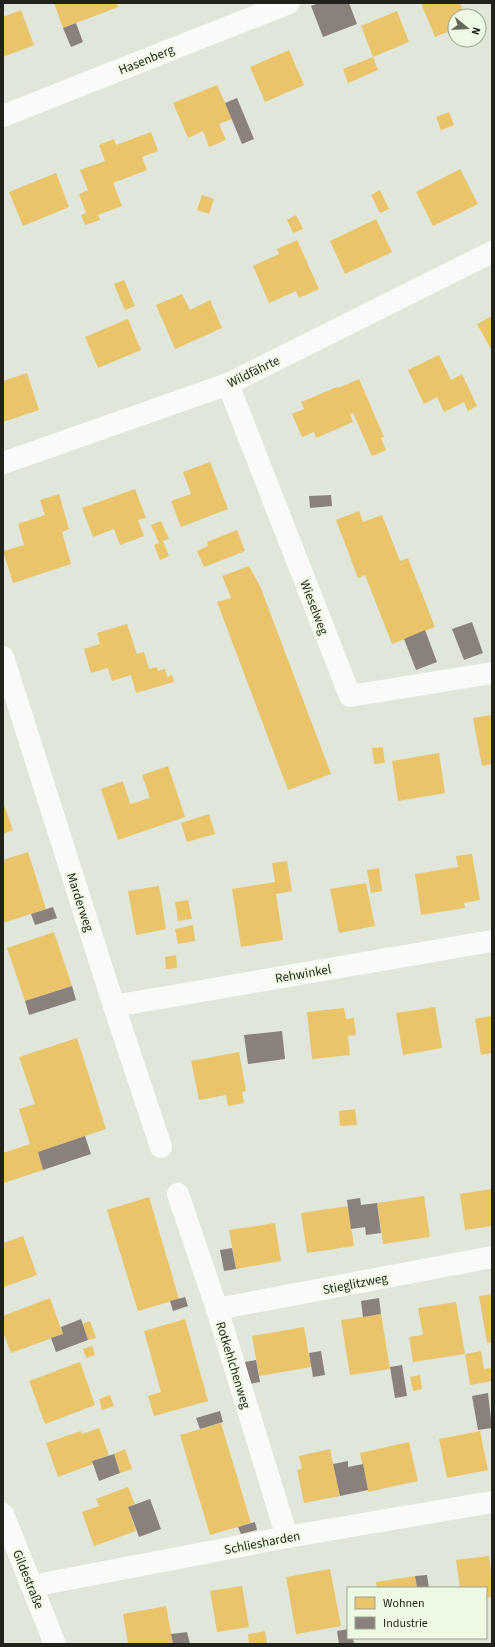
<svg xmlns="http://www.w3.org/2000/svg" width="495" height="1647" font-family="'Source Sans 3',sans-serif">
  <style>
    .homes { fill: #e9c46a }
    .industry { fill: #8a817c }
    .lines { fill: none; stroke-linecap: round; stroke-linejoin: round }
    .minor { stroke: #fafbf9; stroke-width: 22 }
    .labels { text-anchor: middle; stroke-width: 4; stroke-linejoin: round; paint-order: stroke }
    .street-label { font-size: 13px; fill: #1f231b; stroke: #edf9e2 }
  </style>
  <rect width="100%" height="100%" fill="#e0e7da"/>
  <g class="homes">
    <polygon points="54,3 117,3 118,7 63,28"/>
    <polygon points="421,3 460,3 465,16 455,16 455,29 435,37"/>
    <polygon points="21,10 34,45 3,57 3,17"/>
    <polygon points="397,11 409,42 373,57 361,26"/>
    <polygon points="289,50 304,85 265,102 250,67"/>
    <polygon points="373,57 378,70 348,83 343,69"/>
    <polygon points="217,85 232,119 219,124 226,140 209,147 203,131 188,138 173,103"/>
    <polygon points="449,112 454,125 441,130 436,117"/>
    <polygon points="151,132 158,151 142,157 147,170 113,183 122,206 98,215 100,220 85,225 81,215 86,213 79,194 88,190 80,170 105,161 99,145 114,139 116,145"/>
    <polygon points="460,169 478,204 433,226 416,192"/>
    <polygon points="56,173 69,207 23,226 9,192"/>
    <polygon points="380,190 389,209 380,213 371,195"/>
    <polygon points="202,195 214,199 209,214 197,210"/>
    <polygon points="296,215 303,229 293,233 287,220"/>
    <polygon points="376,219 392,252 345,274 330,241"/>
    <polygon points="297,240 319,289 299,298 296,291 269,303 253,266 279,254 277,249"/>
    <polygon points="124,280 135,306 125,310 114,284"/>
    <polygon points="182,294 190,310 210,300 222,328 175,349 156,305"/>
    <polygon points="492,316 492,351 477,324"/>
    <polygon points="128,319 141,350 98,368 85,337"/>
    <polygon points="439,355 451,380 462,374 477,406 468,411 464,402 444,412 437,397 424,404 408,370"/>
    <polygon points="27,373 39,410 3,422 3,381"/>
    <polygon points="359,379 384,437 381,438 386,450 372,456 353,413 350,414 353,422 316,438 314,432 302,437 292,414 304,409 301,402 337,387 338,388"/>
    <polygon points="210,462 228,509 181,527 171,501 191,494 183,472"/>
    <polygon points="135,489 146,518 138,520 144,536 120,545 114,529 93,537 82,508"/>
    <polygon points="59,494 69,529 62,532 71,564 13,583 3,551 24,545 18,524 45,515 40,500"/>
    <polygon points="359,511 363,522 382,515 400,561 408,558 435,627 392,644 365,575 358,578 336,520"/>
    <polygon points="161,521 169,539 163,541 169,556 160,560 154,545 159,543 151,525"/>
    <polygon points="237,530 245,551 204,567 197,551 208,546 207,542"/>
    <polygon points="249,566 260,586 331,774 288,790 217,602 231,598 222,576"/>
    <polygon points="127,624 137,654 144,652 149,669 157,667 158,671 165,669 167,677 172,675 174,682 136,693 131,675 112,681 108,668 91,673 84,649 100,644 97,633"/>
    <polygon points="492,715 492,764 482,766 473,718"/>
    <polygon points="383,747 385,763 374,764 372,748"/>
    <polygon points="439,753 445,793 398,801 392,761"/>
    <polygon points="168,766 185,817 118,840 101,789 123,781 130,804 150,798 142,775"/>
    <polygon points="3,802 13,830 3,834"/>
    <polygon points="209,814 215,834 187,842 181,823"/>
    <polygon points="28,852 46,909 3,923 3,860"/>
    <polygon points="472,854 480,900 464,903 465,908 421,915 415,874 458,867 456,856"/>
    <polygon points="287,861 292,891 276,894 283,940 241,947 232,889 275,882 272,863"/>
    <polygon points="379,868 382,891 371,893 367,870"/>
    <polygon points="366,883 375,926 339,933 330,889"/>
    <polygon points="159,886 166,929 136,935 128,891"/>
    <polygon points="188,900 192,919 178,921 175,902"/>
    <polygon points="193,925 195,941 178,944 175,929"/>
    <polygon points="54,932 72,986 25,1001 7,948"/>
    <polygon points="176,955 177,968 166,969 165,957"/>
    <polygon points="435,1007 442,1048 403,1055 396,1013"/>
    <polygon points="344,1008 346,1019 354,1018 356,1035 348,1036 350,1055 312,1059 307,1012"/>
    <polygon points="492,1016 492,1053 481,1055 475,1019"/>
    <polygon points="77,1038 106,1129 38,1152 43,1170 4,1183 3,1153 30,1144 19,1109 35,1104 19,1057"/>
    <polygon points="239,1052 246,1091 242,1092 244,1103 228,1106 226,1095 199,1100 191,1061"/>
    <polygon points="355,1109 357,1125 340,1126 339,1111"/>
    <polygon points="492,1189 492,1226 465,1230 460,1194"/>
    <polygon points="424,1196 430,1237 383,1244 377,1203"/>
    <polygon points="149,1197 179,1299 138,1311 107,1210"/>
    <polygon points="348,1206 354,1246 307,1253 301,1213"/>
    <polygon points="275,1223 281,1261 236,1269 229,1230"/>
    <polygon points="23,1236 37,1275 4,1287 3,1284 3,1243"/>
    <polygon points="492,1294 492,1342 487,1343 479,1296"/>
    <polygon points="50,1298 63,1334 11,1353 3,1332 3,1316"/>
    <polygon points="456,1302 465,1354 481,1351 484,1369 492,1368 492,1381 470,1385 465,1354 413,1362 409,1337 423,1335 418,1308"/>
    <polygon points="381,1314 390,1369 350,1375 341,1320"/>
    <polygon points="185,1319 208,1401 154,1416 148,1396 161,1392 144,1331"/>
    <polygon points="90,1321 96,1338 88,1340 82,1324"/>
    <polygon points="304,1327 311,1367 259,1376 252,1336"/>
    <polygon points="92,1346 95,1355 86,1358 83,1349"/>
    <polygon points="80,1362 95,1405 45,1424 29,1381"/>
    <polygon points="420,1375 422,1389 413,1391 410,1377"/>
    <polygon points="110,1395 114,1406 102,1410 99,1399"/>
    <polygon points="221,1423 251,1523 210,1535 180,1435"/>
    <polygon points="99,1428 109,1455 92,1461 93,1464 58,1477 46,1443 81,1431 82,1434"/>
    <polygon points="480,1431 488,1470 447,1478 439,1439"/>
    <polygon points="409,1442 418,1481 368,1492 360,1453"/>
    <polygon points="125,1449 132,1469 120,1473 114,1454"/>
    <polygon points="330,1449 340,1496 304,1503 297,1470 302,1469 299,1456"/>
    <polygon points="128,1487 135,1504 128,1507 136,1531 94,1546 82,1512 99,1506 96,1499"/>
    <polygon points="489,1556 492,1578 492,1597 486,1598 486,1588 460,1588 456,1560"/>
    <polygon points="330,1569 341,1626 296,1634 286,1577"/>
    <polygon points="415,1576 417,1588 377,1588 376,1582"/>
    <polygon points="242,1586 249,1627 217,1632 210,1591"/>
    <polygon points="166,1606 173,1644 128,1644 123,1614"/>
    <polygon points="265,1631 267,1644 249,1644 248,1634"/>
  </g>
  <g class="industry">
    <polygon points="319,3 349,3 357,24 323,37 311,6"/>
    <polygon points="76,23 83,42 71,47 63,28"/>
    <polygon points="237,98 254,139 242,144 225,103"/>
    <polygon points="331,495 332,506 310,508 309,496"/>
    <polygon points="472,622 483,653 464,660 452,629"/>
    <polygon points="425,630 437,662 416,670 404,639"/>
    <polygon points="53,907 57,918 35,925 31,914"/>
    <polygon points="72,986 76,1000 29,1015 25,1001"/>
    <polygon points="282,1031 285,1059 248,1064 244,1035"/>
    <polygon points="85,1136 91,1154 43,1170 38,1152"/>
    <polygon points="360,1198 361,1205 377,1203 381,1233 366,1235 365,1227 351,1229 347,1200"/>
    <polygon points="232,1248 236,1269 224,1271 220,1250"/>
    <polygon points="185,1297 188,1306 173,1311 170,1301"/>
    <polygon points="379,1298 381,1314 363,1317 361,1301"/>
    <polygon points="81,1319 88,1340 56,1352 51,1338 63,1334 61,1327"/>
    <polygon points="321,1351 325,1375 313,1377 309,1353"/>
    <polygon points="256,1360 260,1382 249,1384 245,1362"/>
    <polygon points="402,1365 407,1396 395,1398 390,1367"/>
    <polygon points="488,1393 492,1428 478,1430 472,1396"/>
    <polygon points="220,1411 223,1422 200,1429 196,1418"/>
    <polygon points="114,1454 120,1473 99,1481 92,1461"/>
    <polygon points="348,1461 348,1467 363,1464 368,1490 340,1496 333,1464"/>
    <polygon points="150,1499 161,1529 139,1537 128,1507"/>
    <polygon points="255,1522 257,1530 241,1534 238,1527"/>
    <polygon points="427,1575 429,1588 417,1588 415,1576"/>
    <polygon points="348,1629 348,1638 353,1638 354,1644 339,1644 337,1631"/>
    <polygon points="187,1632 190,1644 173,1644 171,1634"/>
  </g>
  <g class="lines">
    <g class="minor">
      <polyline points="3,116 289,3"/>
      <polyline points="228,384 350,696 492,673"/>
      <polyline points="3,463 228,384 492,252"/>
      <polyline points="3,657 114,1006 161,1147"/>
      <polyline points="114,1006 492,941"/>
      <polyline points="178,1194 217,1309 287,1537"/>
      <polyline points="217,1309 492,1257"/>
      <polyline points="3,1514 55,1644"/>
      <polyline points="32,1586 287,1537 492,1502"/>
    </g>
  </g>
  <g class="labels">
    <g class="street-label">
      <text transform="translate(146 59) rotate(-22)" y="5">Hasenberg</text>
      <text transform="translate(253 371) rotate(-26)" y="5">Wildfährte</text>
      <text transform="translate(315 607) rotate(69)" y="5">Wieselweg</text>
      <text transform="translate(81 902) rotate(72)" y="5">Marderweg</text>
      <text transform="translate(303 973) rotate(-10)" y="5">Rehwinkel</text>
      <text transform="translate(355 1283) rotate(-11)" y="5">Stieglitzweg</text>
      <text transform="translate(234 1365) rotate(73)" y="5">Rotkehlchenweg</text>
      <text transform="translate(262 1542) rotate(-11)" y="5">Schliesharden</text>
      <text transform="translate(29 1579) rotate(68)" y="5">Gildestraße</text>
    </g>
  </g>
  <rect width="495" height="1647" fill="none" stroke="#1f231b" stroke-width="8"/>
  <rect x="347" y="1587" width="140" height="52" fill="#edf9e2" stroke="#9ba392"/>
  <rect x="355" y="1597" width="20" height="12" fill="#e9c46a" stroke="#9ba392"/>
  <text x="383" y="1607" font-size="12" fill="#1f231b">Wohnen</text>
  <rect x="355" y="1617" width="20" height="12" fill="#8a817c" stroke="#9ba392"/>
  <text x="383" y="1627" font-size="12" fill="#1f231b">Industrie</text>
  <g transform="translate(467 28) rotate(108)"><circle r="19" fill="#edf9e2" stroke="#9ba392"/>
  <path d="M0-3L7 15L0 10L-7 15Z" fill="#63685e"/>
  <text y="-6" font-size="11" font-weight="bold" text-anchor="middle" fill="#1f231b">N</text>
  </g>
</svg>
